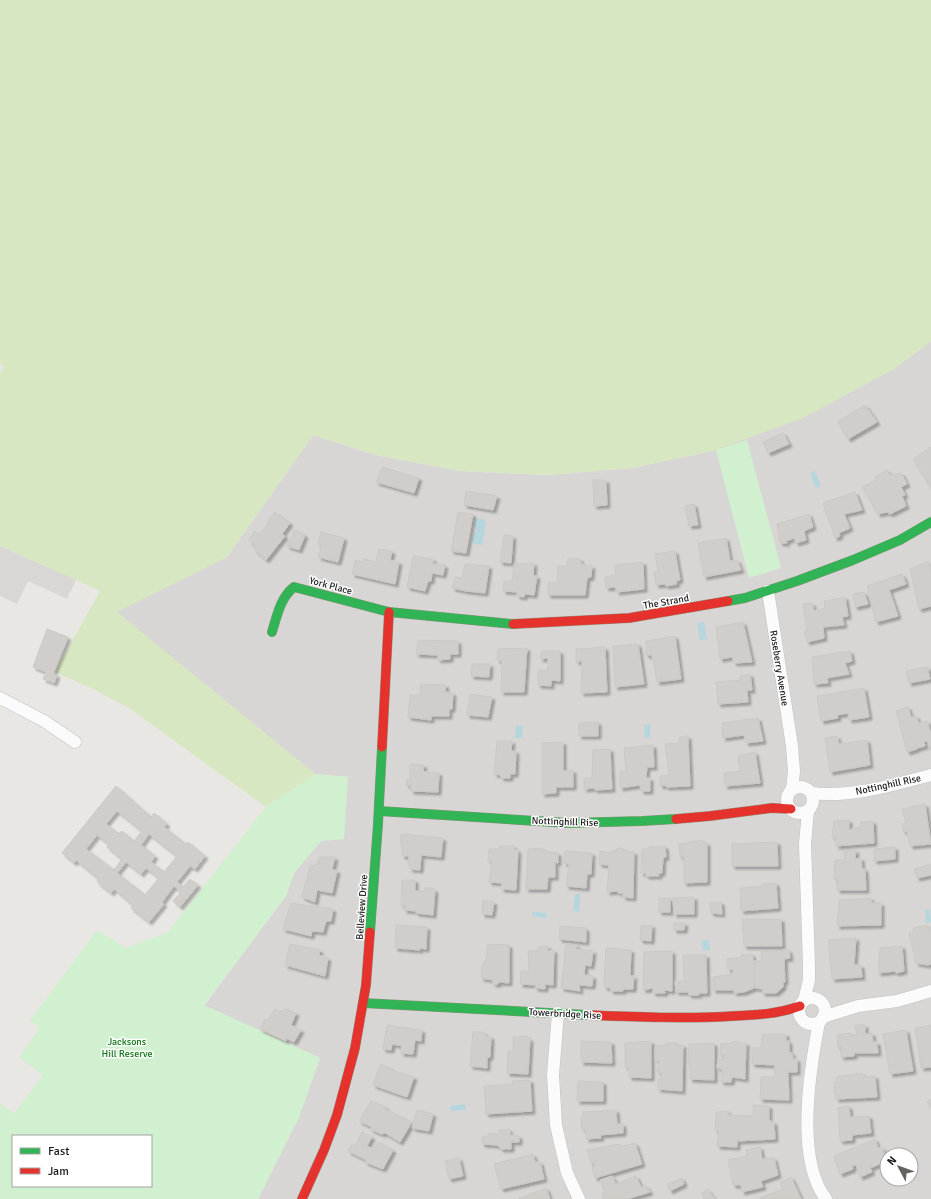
<svg xmlns="http://www.w3.org/2000/svg" width="931" height="1199" font-family="Signika,sans-serif">
  <style>
    .residential { fill: #d8d6d5; fill-rule: evenodd }
    .grass { fill: #d7e7c1 }
    .park { fill: #d0f0cf; fill-rule: evenodd }
    .parking { fill: #d8d7d5 }
    .water { fill: #b6d6dd }
    .building { fill: #d0cdca; stroke: #ccc8c4; fill-rule: evenodd; filter: url(#shadow) }
    .lines { fill: none; stroke-linecap: round; stroke-linejoin: round }
    .street-casing { stroke: #c2c1bf; stroke-width: 13 }
    .fast-casing { stroke: #91927c; stroke-width: 10 }
    .jam-casing { stroke: #91927c; stroke-width: 10 }
    .street { stroke: #fcfbfb; stroke-width: 12 }
    .fast { stroke: #30b455; stroke-width: 9 }
    .jam { stroke: #e5322d; stroke-width: 9 }
    .labels { text-anchor: middle; stroke-width: 3; stroke-linejoin: round; paint-order: stroke }
    .street-label { font-size: 10px; fill: #1b1b1b; stroke: #fff }
    .park-label { font-size: 10px; fill: #0c7512; stroke: #fff }
  </style>
  <defs>
    <filter id="shadow"><feDropShadow dx="3" dy="3" stdDeviation="1" flood-color="#0004"/></filter>
  </defs>
  <rect width="100%" height="100%" fill="#e9e7e3"/>
  <path class="residential" d="M931,341V1199H258L299,1117L320,1058L204,1006L286,896L294,873L321,841L348,777L315,774L116,612L227,557L313,435L376,455L460,471L549,475L632,468L716,450L894,369ZM887,1155H911V1179H887Z"/>
  <polygon class="grass" points="0,0 931,0 931,341 894,369 803,418 716,450 632,468 549,475 460,471 376,455 313,435 227,557 117,612 315,774 266,807 129,708 93,689 55,672 100,591 0,546 0,374 4,366 0,364"/>
  <g class="park">
    <polygon points="747,440 781,568 749,578 716,450"/>
    <path d="M315,774L348,777L344,839L321,841L294,873L286,896L204,1005L320,1058L299,1117L258,1199H0V1103L14,1114L43,1075L19,1057L40,1028L30,1021L97,930L126,948L168,932L266,807ZM13,1136H151V1186H13Z"/>
  </g>
  <polygon class="parking" points="0,546 76,580 67,599 28,581 17,604 0,596"/>
  <g class="water">
    <polygon points="815,471 821,486 816,488 810,473"/>
    <polygon points="475,519 483,519 486,524 482,545 474,544 472,541 473,534 477,531 474,526"/>
    <polygon points="704,622 707,639 700,640 697,623"/>
    <polygon points="650,724 650,738 645,738 644,725"/>
    <polygon points="516,726 523,726 522,738 515,738"/>
    <polygon points="575,894 580,894 579,912 573,911"/>
    <polygon points="930,909 931,922 926,923 925,910"/>
    <polygon points="533,912 547,913 546,918 532,916"/>
    <polygon points="702,940 709,940 710,950 703,950"/>
    <polygon points="465,1104 466,1110 451,1111 450,1106"/>
  </g>
  <g class="building">
    <polygon points="865,405 877,422 848,439 838,421"/>
    <polygon points="783,433 789,444 768,453 763,442"/>
    <polygon points="931,447 931,488 913,459"/>
    <polygon points="382,467 419,478 414,493 376,482"/>
    <polygon points="887,470 890,475 901,473 907,484 901,487 905,495 902,496 906,506 890,514 887,512 878,514 862,487 876,480 875,477"/>
    <polygon points="593,480 606,480 607,505 594,506"/>
    <polygon points="466,491 497,496 493,510 464,505"/>
    <polygon points="855,492 862,510 844,514 850,528 839,533 840,536 835,538 823,503"/>
    <polygon points="694,504 698,525 689,526 685,506"/>
    <polygon points="275,512 290,523 282,534 285,536 266,560 254,549 256,546 249,540 255,531 259,535 268,524 266,523"/>
    <polygon points="458,512 473,514 466,553 451,551"/>
    <polygon points="809,514 813,527 804,531 806,540 796,543 794,538 786,541 787,543 780,543 777,524"/>
    <polygon points="295,530 305,535 299,550 287,546"/>
    <polygon points="321,532 344,538 338,562 318,557 322,545 318,544"/>
    <polygon points="504,535 513,536 511,563 500,562"/>
    <polygon points="726,538 730,561 737,560 741,570 704,577 698,543"/>
    <polygon points="379,549 392,551 390,560 399,562 395,584 352,574 355,560 363,562 364,559 376,562"/>
    <polygon points="675,551 680,580 676,581 677,584 666,586 665,584 656,585 654,572 658,572 655,554"/>
    <polygon points="413,556 433,559 433,564 445,565 443,575 432,573 431,581 428,581 425,591 407,587"/>
    <polygon points="568,558 580,559 581,564 592,566 591,577 587,578 585,595 548,595 548,582 557,583 558,566 567,566"/>
    <polygon points="929,561 931,570 931,606 919,609 910,569"/>
    <polygon points="643,562 644,589 617,592 615,587 606,588 605,577 615,575 615,565"/>
    <polygon points="534,563 533,576 537,576 534,595 525,594 524,597 517,596 517,592 503,591 504,581 512,581 514,564"/>
    <polygon points="465,564 489,566 485,593 466,591 452,588 455,577 462,578"/>
    <polygon points="902,574 906,584 889,590 898,616 876,622 867,586"/>
    <polygon points="864,592 868,604 855,607 853,594"/>
    <polygon points="845,597 848,616 842,617 844,625 823,627 824,638 807,642 804,631 807,631 803,604 812,603 814,611 825,608 824,601"/>
    <polygon points="743,622 752,662 734,663 732,657 720,659 716,627"/>
    <polygon points="47,629 68,637 53,674 57,675 54,683 43,679 46,672 33,667"/>
    <polygon points="675,636 681,679 657,682 652,655 646,655 646,641"/>
    <polygon points="418,640 458,641 458,654 450,654 450,659 438,660 438,655 416,654"/>
    <polygon points="638,644 644,684 615,687 613,646"/>
    <polygon points="605,647 607,692 581,693 582,661 576,662 576,649"/>
    <polygon points="527,648 524,692 501,692 502,661 497,660 498,649"/>
    <polygon points="542,651 560,651 560,681 551,680 551,686 538,685 538,670 548,670 548,658 540,659"/>
    <polygon points="850,651 852,661 845,663 849,674 827,678 828,683 814,684 812,657"/>
    <polygon points="472,664 490,664 489,677 471,676"/>
    <polygon points="927,667 930,679 909,683 906,671"/>
    <polygon points="750,674 752,690 747,690 748,702 718,704 716,682 740,680 740,676"/>
    <polygon points="420,684 446,685 445,692 453,693 452,709 449,709 449,716 431,716 431,720 408,717 410,695 420,695"/>
    <polygon points="864,688 869,717 849,720 848,713 837,715 838,718 821,721 817,696"/>
    <polygon points="470,694 492,697 488,717 467,715"/>
    <polygon points="908,707 911,717 916,716 919,723 927,721 931,734 931,747 929,747 927,741 924,742 925,746 917,748 916,744 917,749 907,752 896,711"/>
    <polygon points="758,718 763,741 746,743 744,735 723,738 722,723"/>
    <polygon points="598,722 598,736 579,736 579,723"/>
    <polygon points="688,736 690,786 666,787 665,785 660,786 660,776 669,775 665,744 680,743 679,737"/>
    <polygon points="837,736 839,744 867,740 870,765 830,772 825,738"/>
    <polygon points="497,741 512,741 511,751 516,751 515,774 510,774 510,778 501,778 501,775 494,774"/>
    <polygon points="563,742 563,771 573,770 573,787 556,787 556,793 542,794 542,743"/>
    <polygon points="653,745 654,767 647,767 646,778 650,778 650,791 641,791 640,785 620,788 620,771 626,771 624,748"/>
    <polygon points="610,749 612,789 595,790 595,788 584,789 584,778 592,778 593,750"/>
    <polygon points="755,752 760,783 725,786 724,773 740,771 738,756"/>
    <polygon points="410,764 424,765 423,770 425,772 439,773 438,792 411,791 411,785 406,785 407,779 410,779"/>
    <path d="M116,786L151,817L154,813L167,824L164,827L186,844L188,842L205,856L195,869L190,866L177,882L183,887L190,879L198,885L180,907L173,901L181,892L174,886L162,902L164,904L149,922L131,908L133,905L114,889L111,893L97,882L99,879L76,860L74,863L62,853ZM117,811L142,831L134,841L122,831L119,834L106,824ZM149,834L177,856L164,872L151,862L155,856L141,845ZM97,835L109,844L107,847L122,859L114,870L86,849ZM126,862L141,874L146,868L159,878L145,895L117,873Z"/>
    <polygon points="925,804 931,844 910,846 907,831 903,831 902,824 906,823 902,809"/>
    <polygon points="849,820 849,830 860,827 861,822 873,821 874,843 836,846 836,838 832,837 834,821"/>
    <polygon points="401,834 443,838 441,857 421,855 420,870 410,869 410,865 408,865 409,856 402,856 403,844 400,844"/>
    <polygon points="702,840 704,843 707,843 707,882 684,883 684,856 680,857 679,844 688,843 688,842"/>
    <polygon points="777,842 778,866 732,866 732,844"/>
    <polygon points="499,846 514,846 514,850 518,850 516,890 501,889 502,883 489,882 492,862 488,861 489,849 499,849"/>
    <polygon points="665,846 666,857 663,858 662,873 658,874 659,876 646,876 646,873 641,873 642,849 649,849 649,847"/>
    <polygon points="895,847 895,859 874,861 874,849"/>
    <polygon points="543,848 543,851 558,853 558,863 555,862 555,877 548,877 547,889 526,889 528,849"/>
    <polygon points="617,848 623,848 623,851 634,852 633,898 623,897 623,893 618,893 618,891 607,892 609,866 607,865 599,864 600,851 611,853 611,851 616,851"/>
    <polygon points="856,850 855,859 861,858 862,869 865,869 866,890 837,890 838,880 834,879 835,860 844,860 844,851"/>
    <polygon points="565,851 592,853 591,874 587,874 586,888 566,886 569,864 564,863"/>
    <polygon points="320,857 335,857 332,869 337,871 332,893 317,890 315,902 302,897 310,866 316,865"/>
    <polygon points="931,864 931,875 917,878 914,869"/>
    <polygon points="402,880 415,880 415,891 425,891 425,888 432,888 435,890 433,915 416,913 416,911 404,910 405,905 401,905"/>
    <polygon points="776,883 778,908 741,911 740,888 762,886 762,884"/>
    <polygon points="694,897 694,914 674,914 673,898"/>
    <rect x="659" y="898" width="11" height="14"/>
    <polygon points="871,898 871,903 881,903 881,925 837,926 839,900"/>
    <polygon points="483,900 494,902 492,915 482,914"/>
    <polygon points="721,902 722,914 711,913 710,903"/>
    <polygon points="291,903 333,909 331,921 326,921 323,932 312,931 311,936 283,929"/>
    <polygon points="742,919 781,919 782,946 744,946"/>
    <polygon points="674,923 685,923 684,930 674,930"/>
    <polygon points="396,925 427,927 426,949 420,948 420,950 395,948"/>
    <polygon points="652,925 651,941 640,940 641,926"/>
    <polygon points="927,925 928,929 931,928 931,964 928,965 916,963 909,933 914,932 913,928"/>
    <polygon points="560,926 586,928 586,942 559,939"/>
    <polygon points="856,938 854,965 861,965 862,977 832,979 828,940"/>
    <polygon points="290,944 320,950 319,955 328,958 325,976 285,965"/>
    <polygon points="488,944 509,945 509,983 499,982 498,984 493,984 493,980 481,978 482,965 484,965 484,962 486,961"/>
    <polygon points="566,944 577,945 576,949 593,951 591,966 585,965 584,975 593,976 592,986 579,985 580,991 561,988"/>
    <polygon points="548,946 547,951 554,950 553,985 545,984 545,989 535,988 536,985 520,984 521,971 529,971 528,951 538,951 538,947"/>
    <polygon points="902,946 904,971 896,973 895,971 878,973 880,948"/>
    <polygon points="606,948 631,950 630,976 634,976 633,989 623,989 623,991 611,991 610,988 604,987"/>
    <polygon points="789,950 790,958 784,959 785,982 783,982 783,987 776,993 762,993 763,989 755,988 754,961 762,961 761,952"/>
    <polygon points="672,951 672,991 664,990 665,993 653,993 653,988 643,990 644,952"/>
    <polygon points="752,954 754,965 754,988 744,992 734,993 734,990 713,990 713,977 733,974 733,969 728,970 727,959 742,957 741,955"/>
    <polygon points="683,955 706,955 707,993 699,993 699,995 689,995 688,992 676,992 675,981 684,981"/>
    <polygon points="275,1009 282,1012 284,1009 296,1013 291,1025 301,1030 294,1042 286,1038 286,1041 260,1029 265,1019 268,1020"/>
    <polygon points="387,1025 422,1030 421,1041 415,1040 413,1054 401,1053 402,1046 392,1044 391,1050 383,1049"/>
    <polygon points="855,1025 865,1025 865,1034 872,1033 873,1042 877,1042 878,1053 854,1053 854,1056 841,1057 841,1047 838,1048 837,1035 851,1033 851,1036 857,1035"/>
    <polygon points="931,1025 931,1067 921,1068 915,1028"/>
    <polygon points="906,1030 913,1071 890,1074 883,1034"/>
    <polygon points="473,1032 484,1032 485,1035 491,1037 490,1057 487,1058 487,1068 470,1066"/>
    <polygon points="762,1034 786,1034 786,1041 789,1041 789,1052 792,1053 793,1059 797,1059 797,1072 788,1072 789,1100 760,1099 761,1077 775,1077 775,1065 752,1064 752,1048 761,1048"/>
    <polygon points="527,1036 527,1038 530,1039 528,1074 507,1073 508,1051 513,1051 513,1037"/>
    <polygon points="581,1041 611,1042 612,1063 581,1062"/>
    <polygon points="651,1041 651,1078 629,1077 629,1068 625,1067 625,1043"/>
    <polygon points="738,1041 739,1043 746,1043 745,1079 732,1077 731,1082 721,1082 722,1069 717,1068 718,1059 723,1060 724,1055 720,1055 721,1043 730,1044 731,1042"/>
    <polygon points="666,1043 677,1043 677,1045 683,1045 682,1091 658,1089 658,1079 661,1079 661,1072 657,1072 659,1060 655,1060 655,1046 666,1045"/>
    <polygon points="714,1043 714,1080 690,1079 688,1053 689,1044"/>
    <polygon points="380,1064 391,1068 391,1070 414,1077 407,1097 373,1085"/>
    <polygon points="862,1073 863,1077 875,1076 877,1097 836,1099 836,1092 834,1093 834,1082 836,1081 836,1077"/>
    <polygon points="530,1080 532,1111 486,1114 484,1086 513,1084 512,1081"/>
    <polygon points="578,1081 603,1082 603,1101 577,1101"/>
    <polygon points="931,1099 931,1107 927,1102"/>
    <polygon points="371,1101 386,1107 385,1109 412,1122 400,1142 385,1133 382,1134 370,1129 372,1127 359,1121"/>
    <polygon points="753,1105 769,1106 769,1120 772,1122 774,1122 775,1139 737,1141 737,1147 717,1146 719,1131 715,1130 716,1112 728,1111 728,1115 753,1116"/>
    <polygon points="849,1106 850,1117 869,1116 871,1133 852,1135 852,1140 840,1141 838,1108"/>
    <polygon points="417,1110 433,1114 429,1131 412,1128"/>
    <polygon points="616,1110 617,1124 623,1124 623,1133 600,1135 601,1138 586,1139 587,1131 584,1131 584,1128 581,1128 581,1117 584,1117 583,1112"/>
    <polygon points="509,1129 510,1135 519,1136 519,1142 511,1142 511,1149 501,1149 497,1145 482,1144 482,1136 490,1136 489,1133 499,1134 499,1130"/>
    <polygon points="362,1132 372,1137 367,1146 371,1148 373,1146 375,1147 378,1142 393,1150 383,1169 365,1162 366,1160 348,1151 351,1145 355,1146"/>
    <polygon points="875,1139 878,1148 882,1147 887,1161 870,1168 872,1172 860,1177 856,1165 852,1166 853,1169 840,1174 834,1156"/>
    <polygon points="635,1143 642,1164 595,1178 592,1167 595,1166 595,1163 591,1163 587,1150 619,1144 620,1147"/>
    <polygon points="760,1147 762,1159 774,1158 778,1175 761,1181 763,1187 742,1192 741,1185 733,1185 728,1160 747,1156 746,1150"/>
    <polygon points="533,1154 535,1162 540,1162 544,1179 501,1189 494,1164"/>
    <polygon points="459,1158 463,1176 449,1179 445,1161"/>
    <polygon points="612,1176 616,1184 636,1176 641,1187 646,1186 650,1192 627,1199 603,1199 602,1193 605,1193 600,1180"/>
    <polygon points="791,1177 801,1199 761,1199 760,1198 783,1189 780,1183"/>
    <polygon points="682,1178 684,1184 670,1191 667,1184"/>
    <polygon points="546,1188 550,1199 518,1199"/>
    <polygon points="707,1189 715,1199 705,1199 701,1194"/>
  </g>
  <g class="lines">
    <g class="street-casing">
      <g id="street">
        <polyline points="768,591 792,746 794,771 792,790"/>
        <polyline points="0,698 44,721 75,742"/>
        <circle cx="800" cy="800" r="13"/>
        <path d="M811,793C852,798 892,785 931,775"/>
        <circle cx="812" cy="1011" r="13"/>
        <polyline points="804,1001 809,980 809,966 805,844 808,811"/>
        <polyline points="558,1013 553,1075 556,1125 567,1173 579,1199"/>
        <polyline points="823,1017 858,1006 897,1001 931,991"/>
        <path d="M819,1022C810,1069 795,1159 826,1199"/>
      </g>
    </g>
    <g class="fast-casing">
      <g id="fast">
        <polyline points="728,601 745,598 797,581 853,560 900,540 931,522"/>
        <path d="M272,632C277,616 280,598 294,587L389,612L513,624"/>
        <polyline points="379,811 569,823 642,821 676,819"/>
        <polyline points="370,932 378,824 382,747"/>
        <polyline points="363,1003 588,1015"/>
      </g>
    </g>
    <g class="jam-casing">
      <g id="jam">
        <polyline points="513,624 629,618 728,601"/>
        <polyline points="382,747 389,612"/>
        <polyline points="676,819 710,816 772,808 791,809"/>
        <path d="M588,1015C636,1017 685,1019 734,1016C757,1015 778,1014 800,1006"/>
        <polyline points="302,1199 324,1150 337,1115 355,1048 366,985 370,932"/>
      </g>
    </g>
    <use href="#street" class="street"/>
    <use href="#fast" class="fast"/>
    <use href="#jam" class="jam"/>
  </g>
  <g class="labels">
    <g class="street-label">
      <text transform="translate(331 585) rotate(15)" y="4">York Place</text>
      <text transform="translate(666 601) rotate(-10)" y="4">The Strand</text>
      <text transform="translate(780 668) rotate(81)" y="4">Roseberry Avenue</text>
      <text transform="translate(888 784) rotate(-12)" y="4">Nottinghill Rise</text>
      <text transform="translate(565 821) rotate(2)" y="4">Nottinghill Rise</text>
      <text transform="translate(361 907) rotate(-86)" y="4">Belleview Drive</text>
      <text transform="translate(565 1013) rotate(3)" y="4">Towerbridge Rise</text>
    </g>
    <g class="park-label">
      <text x="127" y="1045">Jacksons<tspan x="127" dy="12">Hill Reserve</tspan></text>
    </g>
  </g>
  <rect x="12" y="1135" width="140" height="52" fill="#ffffff" stroke="#a4a4a4"/>
  <rect x="20" y="1148" width="20" height="6" fill="#30b455" stroke="#a4a4a4"/>
  <text x="48" y="1155" font-size="12" fill="#1b1b1b">Fast</text>
  <rect x="20" y="1168" width="20" height="6" fill="#e5322d" stroke="#a4a4a4"/>
  <text x="48" y="1175" font-size="12" fill="#1b1b1b">Jam</text>
  <g transform="translate(899 1167) rotate(311)"><circle r="19" fill="#ffffff" stroke="#a4a4a4"/>
  <path d="M0-3L7 15L0 10L-7 15Z" fill="#636261"/>
  <text y="-6" font-size="11" font-weight="bold" text-anchor="middle" fill="#1b1b1b">N</text>
  </g>
</svg>
